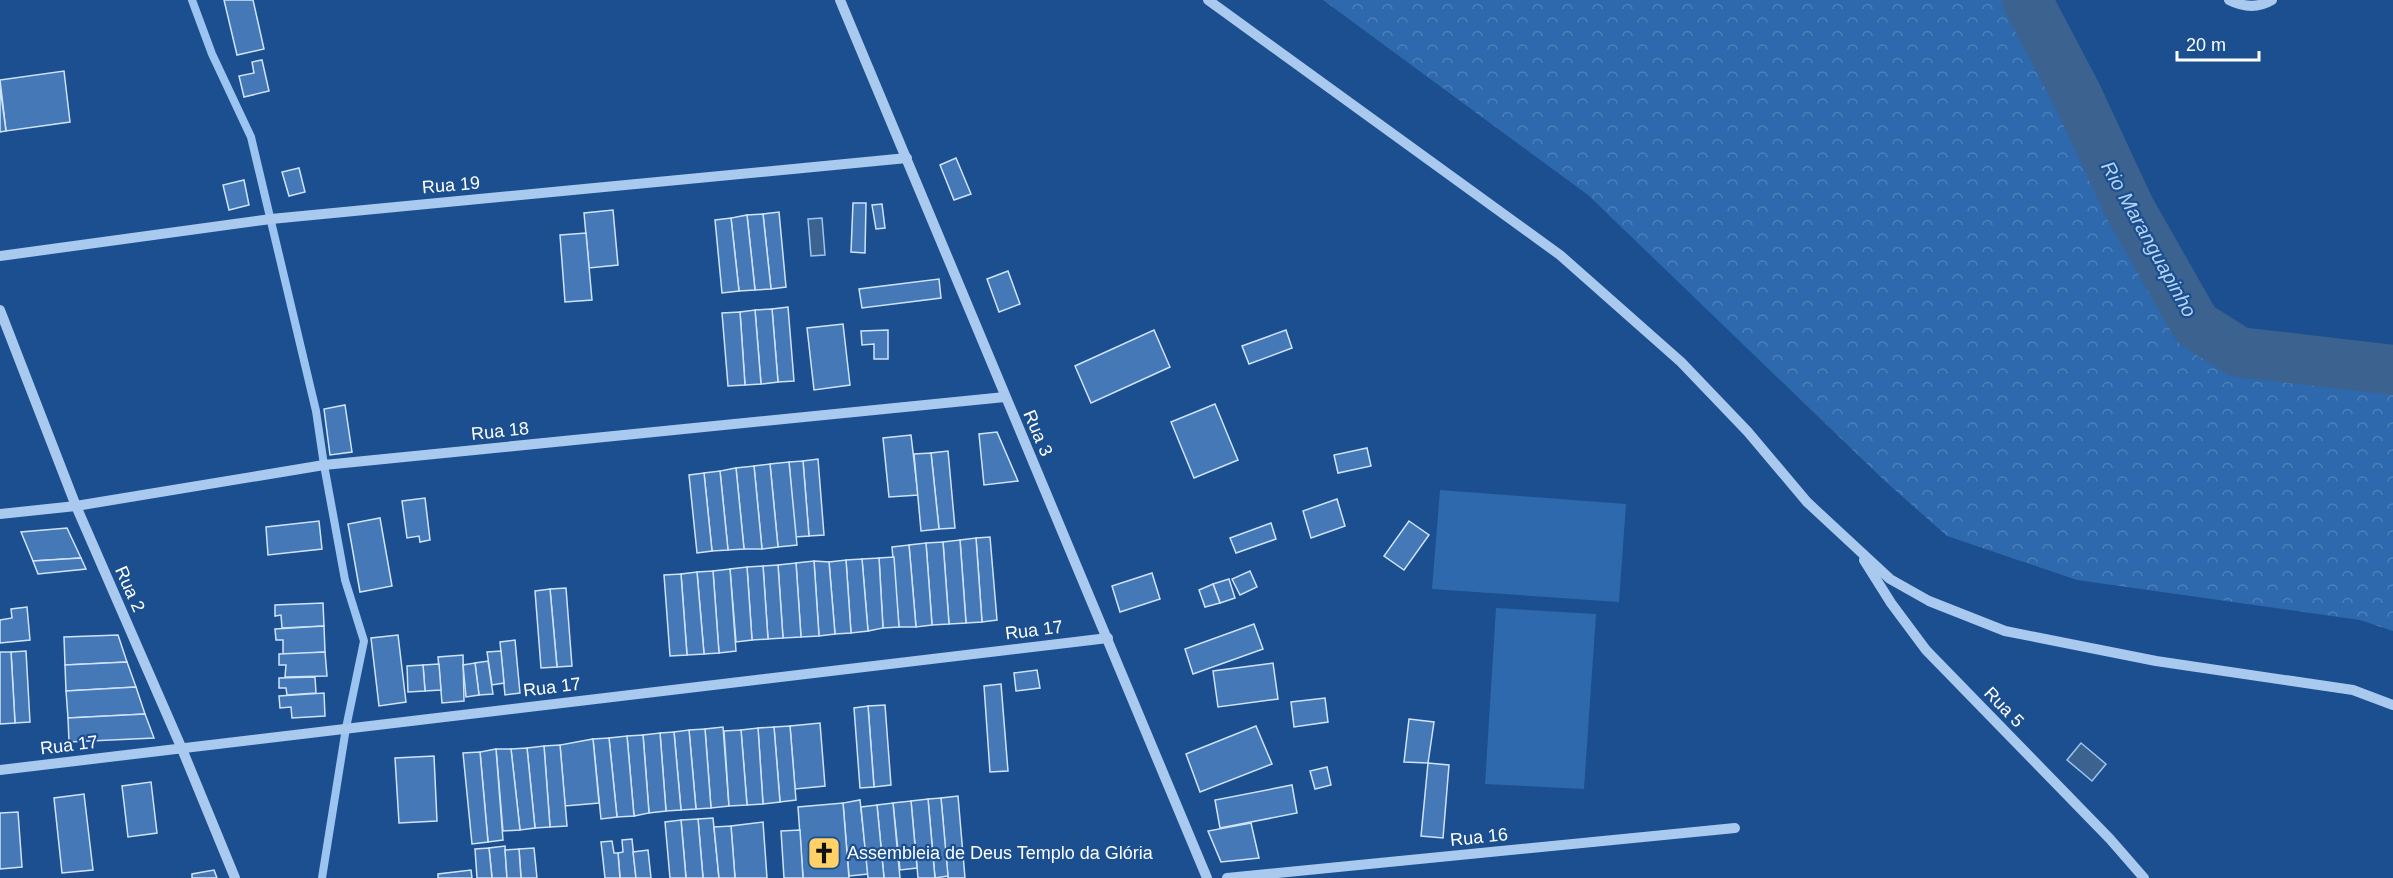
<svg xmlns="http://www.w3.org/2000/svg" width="2393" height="878" font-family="Arial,sans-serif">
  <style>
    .forest { fill: url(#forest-crowns) }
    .park { fill: #2e69ad }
    .water { fill: #3c6290; stroke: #9cc4f0; stroke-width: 1.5 }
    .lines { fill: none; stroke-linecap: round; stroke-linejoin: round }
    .stream { stroke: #9cc4f0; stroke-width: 8 }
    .river { stroke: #3c6290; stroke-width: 50 }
    .building { fill: #4478b7; stroke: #cfe3fa; stroke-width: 1.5 }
    .minor { stroke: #a9c9ee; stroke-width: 10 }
    .labels { text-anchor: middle; stroke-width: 4.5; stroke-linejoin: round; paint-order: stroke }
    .street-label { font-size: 18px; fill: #fff; stroke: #1b4f8f }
    .poi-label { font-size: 18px; fill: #fff; stroke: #1b4f8f; text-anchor: start }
    .water-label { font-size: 20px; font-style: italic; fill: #b5d3f5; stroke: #1b4f8f }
  </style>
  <defs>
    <pattern id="forest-crowns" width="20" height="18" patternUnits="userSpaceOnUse" patternTransform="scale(1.5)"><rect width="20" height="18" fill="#2e69ad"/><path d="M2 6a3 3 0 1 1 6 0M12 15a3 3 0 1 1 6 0" fill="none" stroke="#4d80b9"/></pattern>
  </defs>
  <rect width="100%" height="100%" fill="#1b4f8f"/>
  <polygon class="forest" points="1323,0 2027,0 2077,95 2130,209 2196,325 2239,352 2393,370 2393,631 2360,620 2077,580 1947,536 1886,482 1588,195"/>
  <g class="park">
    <polygon points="1440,490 1626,504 1619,602 1432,589"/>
    <polygon points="1496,608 1596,614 1584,789 1485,784"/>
  </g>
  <g class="water">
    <polygon points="822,218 825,255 811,256 808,219"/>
    <polygon points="2081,743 2106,764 2092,781 2067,760"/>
  </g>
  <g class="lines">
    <polyline class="stream" points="192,0 212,54 251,137 316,411 324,465 345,580 364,641 346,728 322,878"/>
    <polyline class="river" points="2027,0 2077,95 2130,209 2196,325 2239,352 2393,370"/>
  </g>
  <g class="building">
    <polygon points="224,0 253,0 264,49 237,55"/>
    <polygon points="262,60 269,91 244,97 239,76 254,73 252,62"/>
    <polygon points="64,71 70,122 6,131 0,80"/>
    <polygon points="0,87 6,131 0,132"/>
    <polygon points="956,158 971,194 954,200 940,165"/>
    <polygon points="299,168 305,192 289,196 282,172"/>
    <polygon points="244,180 249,205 229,210 223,185"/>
    <polygon points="853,203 866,203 865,253 851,252"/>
    <polygon points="882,204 885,228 876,229 872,205"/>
    <polygon points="613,210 618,265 589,268 584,213"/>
    <polygon points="779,212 786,287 771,289 763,214"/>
    <polygon points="763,214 771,289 755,290 747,215"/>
    <polygon points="747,215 755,290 739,291 731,218"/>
    <polygon points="731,218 739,291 722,293 715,220"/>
    <polygon points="586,233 592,300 565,302 560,235"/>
    <polygon points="1008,271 1020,304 999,312 987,279"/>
    <polygon points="939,279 941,298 862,308 859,289"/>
    <polygon points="788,307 794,381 778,382 772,309"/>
    <polygon points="772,309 778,382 761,384 755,310"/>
    <polygon points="755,310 761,384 745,385 740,312"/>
    <polygon points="740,312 745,385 728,386 722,313"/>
    <polygon points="843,324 850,385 814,390 807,328"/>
    <polygon points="888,330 888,359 874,359 874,344 862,345 861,331"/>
    <polygon points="1154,330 1170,367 1091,403 1075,366"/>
    <polygon points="1286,330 1292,348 1249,364 1242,346"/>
    <polygon points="1215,404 1238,460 1194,478 1171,422"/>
    <polygon points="345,405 352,452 330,455 324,409"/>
    <polygon points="997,432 1018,481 984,485 979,434"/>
    <polygon points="911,435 918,495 889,497 883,438"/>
    <polygon points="1367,448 1371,466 1338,473 1334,455"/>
    <polygon points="948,451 955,528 939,529 931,453"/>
    <polygon points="931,453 939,529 921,531 914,454"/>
    <polygon points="818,459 824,535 809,536 803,461"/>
    <polygon points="803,461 809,536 795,537 789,462"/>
    <polygon points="789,462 797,545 778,547 770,464"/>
    <polygon points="770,464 778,547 762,549 754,466"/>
    <polygon points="754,466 762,549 744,549 736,468"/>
    <polygon points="736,468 744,549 728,550 720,471"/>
    <polygon points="720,471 728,550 712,551 704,473"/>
    <polygon points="704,473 712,551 697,553 689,475"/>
    <polygon points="425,498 430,540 420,542 419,536 407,538 402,501"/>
    <polygon points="1337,499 1345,526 1311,538 1303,511"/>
    <polygon points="380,518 392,586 360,592 348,524"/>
    <polygon points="319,521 322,549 268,555 266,527"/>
    <polygon points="1409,521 1429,535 1404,570 1384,556"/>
    <polygon points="1271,523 1276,539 1236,553 1230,538"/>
    <polygon points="67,528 81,558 33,561 21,532"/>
    <polygon points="990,537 997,620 982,622 976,538"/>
    <polygon points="976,538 982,622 966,623 960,540"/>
    <polygon points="960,540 966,623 949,624 943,542"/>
    <polygon points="943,542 949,624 932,625 926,543"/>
    <polygon points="926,543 932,625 916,627 909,545"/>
    <polygon points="909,545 916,627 899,627 892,547"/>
    <polygon points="894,557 899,627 883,628 879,558"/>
    <polygon points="81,558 86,569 38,574 33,561"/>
    <polygon points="879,558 883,628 868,631 862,559"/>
    <polygon points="862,559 868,631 851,633 846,560"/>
    <polygon points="846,560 851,633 835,634 829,562"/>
    <polygon points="814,561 829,562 835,634 819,636"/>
    <polygon points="814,561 819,636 801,637 796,563"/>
    <polygon points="796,563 801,637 783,638 778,565"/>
    <polygon points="778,565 783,638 768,639 763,566"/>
    <polygon points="763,566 768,639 752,640 747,567"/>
    <polygon points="747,567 752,640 736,642 730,569"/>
    <polygon points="730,569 736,651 719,653 713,571"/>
    <polygon points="713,571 719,653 704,654 697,572"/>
    <polygon points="1250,571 1257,587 1240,595 1232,579"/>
    <polygon points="697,572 704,654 687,655 681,574"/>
    <polygon points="1152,573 1160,599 1120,612 1112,586"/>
    <polygon points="681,574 687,655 670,656 664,575"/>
    <polygon points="1229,579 1235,598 1220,603 1213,584"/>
    <polygon points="1213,584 1220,603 1205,607 1199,590"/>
    <polygon points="566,588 572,666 557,667 550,589"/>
    <polygon points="550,589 557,667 541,668 535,591"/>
    <polygon points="323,603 324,626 282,628 281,615 275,616 275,605"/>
    <polygon points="27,607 30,640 0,643 0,620 12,618 11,609"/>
    <polygon points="1254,624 1263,649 1193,674 1185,649"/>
    <polygon points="324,626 325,652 283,655 283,640 276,640 275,629"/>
    <polygon points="118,635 127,662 65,665 64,637"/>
    <polygon points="398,635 406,702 379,706 371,638"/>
    <polygon points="515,640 520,693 505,695 500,642"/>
    <polygon points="26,651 30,722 15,723 11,652"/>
    <polygon points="501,651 504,683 492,685 487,652"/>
    <polygon points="0,652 11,652 15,723 0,724"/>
    <polygon points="325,652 327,676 285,677 286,665 279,665 279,654"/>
    <polygon points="463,655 464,701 442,703 438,657"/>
    <polygon points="488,661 493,694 479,695 475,663"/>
    <polygon points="127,662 136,687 66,691 65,665"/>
    <polygon points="475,663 479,695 466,697 463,665"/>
    <polygon points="1273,663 1278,699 1218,707 1213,671"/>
    <polygon points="439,664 441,690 425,691 423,665"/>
    <polygon points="423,665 425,691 408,692 407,666"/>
    <polygon points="1037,670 1040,688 1016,691 1014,673"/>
    <polygon points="315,677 316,693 287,695 286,688 279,688 279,678"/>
    <polygon points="1001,684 1008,771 990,772 984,686"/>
    <polygon points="136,687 145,714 68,718 66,691"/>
    <polygon points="324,693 325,716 292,718 291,707 280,708 279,696"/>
    <polygon points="1325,698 1328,722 1294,727 1291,702"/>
    <polygon points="885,705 891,785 874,787 868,706"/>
    <polygon points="868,706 874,787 860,788 854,708"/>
    <polygon points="145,714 154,738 69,742 68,718"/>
    <polygon points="1409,719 1434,722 1428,763 1404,762"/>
    <polygon points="820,723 825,786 795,789 790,726"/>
    <polygon points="790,726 796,800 780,802 774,727"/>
    <polygon points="1256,726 1272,764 1200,792 1186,754"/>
    <polygon points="723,727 729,806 711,808 705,729"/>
    <polygon points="774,727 780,802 763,804 758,728"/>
    <polygon points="758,728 763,804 747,805 741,730"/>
    <polygon points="705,729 711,808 696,809 689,730"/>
    <polygon points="689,730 696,809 681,810 674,732"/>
    <polygon points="741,730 747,805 729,806 724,731"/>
    <polygon points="674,732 681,810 666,811 660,733"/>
    <polygon points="660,733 666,811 649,813 643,735"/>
    <polygon points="643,735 649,813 634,816 627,736"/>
    <polygon points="627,736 634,816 617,817 609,738"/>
    <polygon points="609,738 617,817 601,819 593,739"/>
    <polygon points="593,739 599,803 565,806 560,745"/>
    <polygon points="560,745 567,826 550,827 544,746"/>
    <polygon points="544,746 550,827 535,828 527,748"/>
    <polygon points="527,748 535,828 520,830 511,749"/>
    <polygon points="496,749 511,749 520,830 503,831"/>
    <polygon points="496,749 503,840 488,842 480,752"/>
    <polygon points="480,752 488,842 472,844 463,753"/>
    <polygon points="434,756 437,821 399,823 395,758"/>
    <polygon points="1428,763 1449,765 1443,838 1421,836"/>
    <polygon points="1327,767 1331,785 1315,789 1310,771"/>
    <polygon points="151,782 157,833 128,837 122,786"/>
    <polygon points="1292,785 1297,813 1220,828 1215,800"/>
    <polygon points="84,794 93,870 62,873 54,798"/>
    <polygon points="958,796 965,878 948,878 941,798"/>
    <polygon points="941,798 948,876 935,878 928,799"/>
    <polygon points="928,799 935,878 918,878 911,801"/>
    <polygon points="860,800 868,874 849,876 843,803"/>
    <polygon points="911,801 917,868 900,870 893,803"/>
    <polygon points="843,803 849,878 803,878 798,807"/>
    <polygon points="893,803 900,878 884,878 877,805"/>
    <polygon points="877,805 884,878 868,878 861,807"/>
    <polygon points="18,812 22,867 0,869 0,813"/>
    <polygon points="713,818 719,878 703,878 698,819"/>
    <polygon points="698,819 703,878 686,878 681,820"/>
    <polygon points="681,820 686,878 670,878 665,822"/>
    <polygon points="763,822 767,878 735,878 731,826"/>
    <polygon points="1251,823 1259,858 1221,862 1208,831"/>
    <polygon points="731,826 735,878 719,878 714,827"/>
    <polygon points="800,830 803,878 784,878 781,831"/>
    <polygon points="632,839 636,878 620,878 618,853 623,852 622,840"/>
    <polygon points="612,841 614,853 618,853 620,878 605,878 601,842"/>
    <polygon points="505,846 507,878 492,878 489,848"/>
    <polygon points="489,848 492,878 477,878 475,849"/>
    <polygon points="534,848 537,878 521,878 519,849"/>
    <polygon points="519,849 521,878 507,878 505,850"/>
    <polygon points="648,850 651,878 636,878 633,852"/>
    <polygon points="214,870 217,878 192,878 192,874"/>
    <polygon points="471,870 472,878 438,878 438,874"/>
  </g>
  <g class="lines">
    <g class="minor">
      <polyline points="840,0 1207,878"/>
      <polyline points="1208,0 1560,255 1681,362 1748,432 1807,502 1890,579 1929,601 2005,631 2156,661 2353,690 2393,705"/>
      <path d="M2229,0C2243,7 2257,9 2272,0"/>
      <polyline points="0,256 271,219 907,158"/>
      <polyline points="0,310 76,506 182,749 235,878"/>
      <polyline points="0,514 76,506 324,465 1005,397"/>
      <polyline points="1864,560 1891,603 1926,650 2110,839 2144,878"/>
      <polyline points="0,770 1108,638"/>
      <polyline points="1227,878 1735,828"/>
    </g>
  </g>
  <defs>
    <g id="church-square" transform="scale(1.725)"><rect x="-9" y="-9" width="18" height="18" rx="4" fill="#ffd166" stroke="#1b4f8f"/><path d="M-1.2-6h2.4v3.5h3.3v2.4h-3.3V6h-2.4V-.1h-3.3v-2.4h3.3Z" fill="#111"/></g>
  </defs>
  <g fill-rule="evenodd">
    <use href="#church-square" x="824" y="853"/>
  </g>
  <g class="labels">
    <g class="street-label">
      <text transform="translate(451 185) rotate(-5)" y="6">Rua 19</text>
      <text transform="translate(500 431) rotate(-6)" y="6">Rua 18</text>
      <text transform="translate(1038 433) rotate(67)" y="6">Rua 3</text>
      <text transform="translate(130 589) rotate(66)" y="6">Rua 2</text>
      <text transform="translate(1034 630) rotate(-7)" y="6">Rua 17</text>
      <text transform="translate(552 687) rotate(-7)" y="6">Rua 17</text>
      <text transform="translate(2004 707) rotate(46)" y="6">Rua 5</text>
      <text transform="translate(69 745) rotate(-7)" y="6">Rua 17</text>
      <text transform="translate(1479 837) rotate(-6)" y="6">Rua 16</text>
    </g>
    <g class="poi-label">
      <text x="847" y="859">Assembleia de Deus Templo da Glória</text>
    </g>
    <g class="water-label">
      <text transform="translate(2149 239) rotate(61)" y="7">Rio Maranguapinho</text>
    </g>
  </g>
  <path d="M2177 51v9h82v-9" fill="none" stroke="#ffffff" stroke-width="3"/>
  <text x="2186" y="51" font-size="18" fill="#ffffff" stroke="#1b4f8f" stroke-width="4.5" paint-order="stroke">20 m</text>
</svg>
